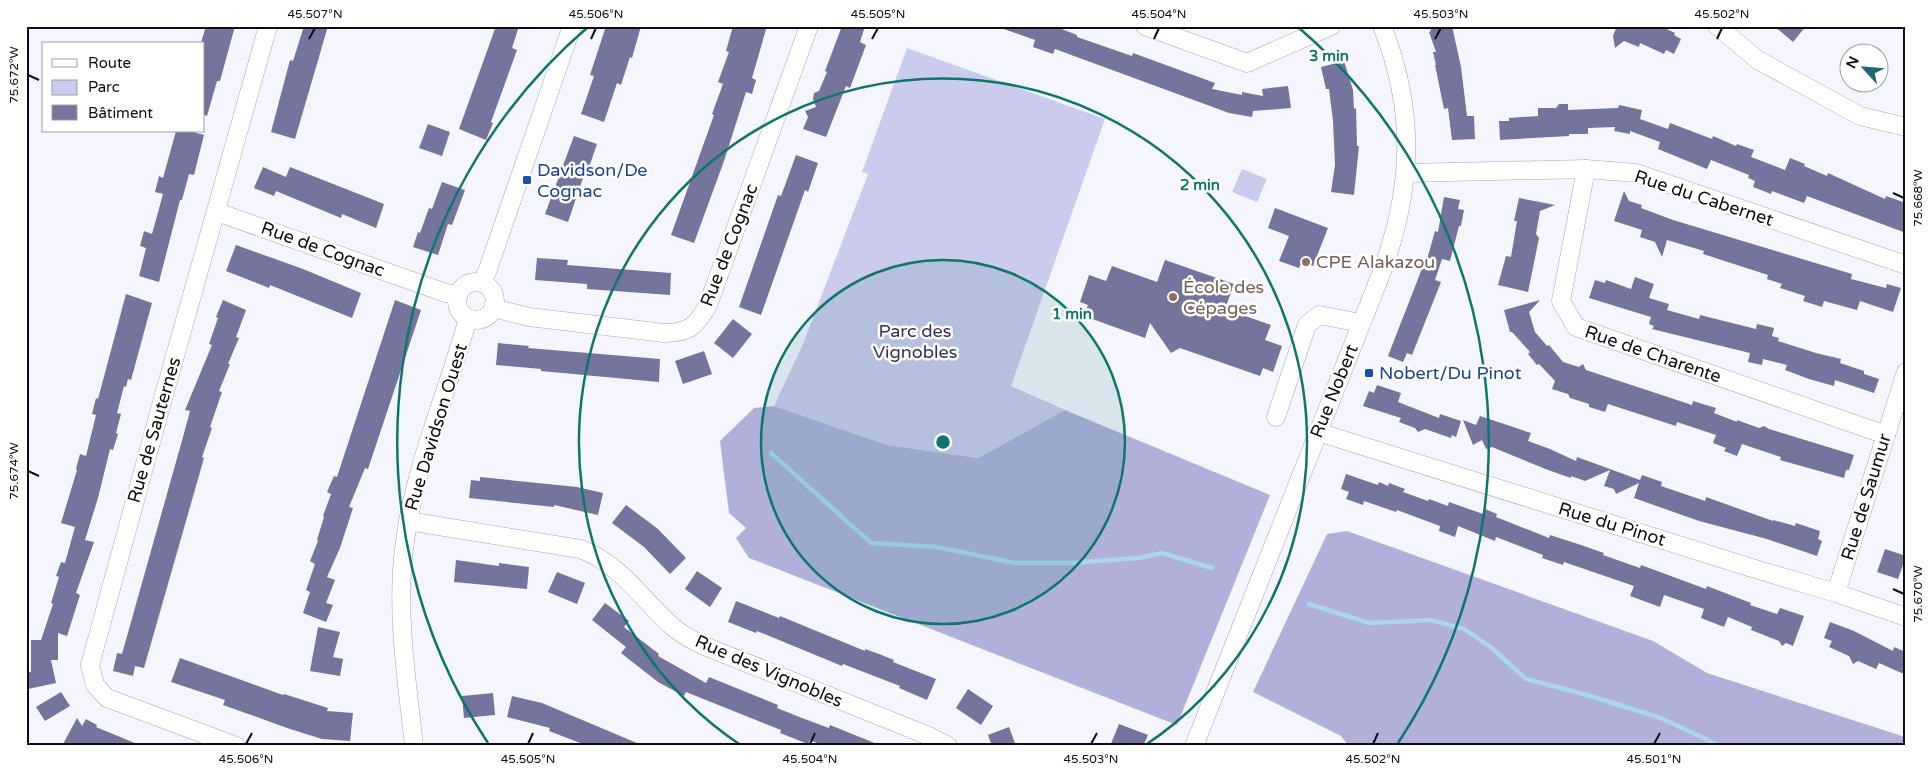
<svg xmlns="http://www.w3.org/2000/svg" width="1932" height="772" font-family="'Varela Round',sans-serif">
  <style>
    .green { fill: #cbcbed }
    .forest { fill: #b0b0da }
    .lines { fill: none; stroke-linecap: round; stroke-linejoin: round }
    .stream { stroke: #aad5f2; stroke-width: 4.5 }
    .building { fill: #75749c }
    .minor-casing { stroke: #a6a6af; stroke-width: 19 }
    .minor { stroke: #fff; stroke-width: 18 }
    .ticks { fill: none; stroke: #0e0e11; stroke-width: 2 }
    .ring { fill: none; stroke: #0f766e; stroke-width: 2.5 }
    .transit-dot { fill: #1a4fb4; stroke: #fff; stroke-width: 2 }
    .education-dot { fill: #8d6e63; stroke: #fff; stroke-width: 2 }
    .labels { text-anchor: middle; stroke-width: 5; stroke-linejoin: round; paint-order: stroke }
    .transit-label { font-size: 18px; fill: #164399; stroke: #fff; text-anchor: start }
    .street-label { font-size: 18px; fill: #0e0e11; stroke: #fff }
    .education-label { font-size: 18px; fill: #785e54; stroke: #fff; text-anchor: start }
    .park-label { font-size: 18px; fill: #353066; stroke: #fff }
    .centre { fill: #0f766e; stroke: #fff; stroke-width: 2.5 }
    .ring-label { font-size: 15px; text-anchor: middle; font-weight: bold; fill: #0f766e; stroke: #fff; stroke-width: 5; stroke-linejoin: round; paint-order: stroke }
    .neatline { fill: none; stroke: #0e0e11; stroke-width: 2 }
    .ticks-label { font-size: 12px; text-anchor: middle; fill: #0e0e11 }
  </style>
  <rect width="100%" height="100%" fill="#f4f5fe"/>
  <g class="green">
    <polygon points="907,48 1105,119 1011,386 1065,410 978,458 887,445 774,406 803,344 868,174 862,172"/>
    <polygon points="1242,169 1267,179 1257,202 1232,192"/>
  </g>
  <g class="forest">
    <polygon points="774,406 887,445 978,458 1065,410 1270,495 1177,725 749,558 736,538 746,528 729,513 720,441 754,408"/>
    <polygon points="1347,531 1653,641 1707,673 1905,737 1906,746 1349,746 1341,736 1253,692 1327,534"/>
  </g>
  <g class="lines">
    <g class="stream">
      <polyline points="771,453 871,543 937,547 1015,563 1069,563 1139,558 1162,553 1212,568"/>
      <polyline points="1309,604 1369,623 1431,620 1464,629 1492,648 1526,679 1587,695 1661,718 1720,746"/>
    </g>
  </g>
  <g class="building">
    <polygon points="206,26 235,26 220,81 217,81 207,116 204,115 204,44 201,43"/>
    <polygon points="304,26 328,26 295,139 271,132 290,60 293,61"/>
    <polygon points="496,26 519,26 512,48 517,50 491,122 493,123 486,140 459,129"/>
    <polygon points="606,26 641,26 632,58 630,57 621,85 617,83 604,122 581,114 594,76 590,75"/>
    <polygon points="733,26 767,26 752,78 756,80 752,94 746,92 724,161 694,243 671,235 714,115 712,114 723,84 718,82 729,52 726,51"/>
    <polygon points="842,26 865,26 860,42 866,45 850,88 846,86 826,137 803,129 808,117 805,111 816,107 813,99 814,93 819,91 827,72 825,71"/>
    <polygon points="1001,26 1054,26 1077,35 1077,37 1132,56 1133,53 1215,83 1212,89 1242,95 1242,92 1263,96 1262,89 1288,86 1291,108 1253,111 1252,117 1229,113 1055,49 1053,54 1033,47 1035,40 1001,28"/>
    <polygon points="1429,26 1452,26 1461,67 1467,116 1474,116 1475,139 1452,140 1448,108 1444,109 1435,65 1436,65 1433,52 1436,52 1429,32 1431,31"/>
    <polygon points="1617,26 1660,26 1675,33 1674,35 1681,39 1674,54 1666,50 1664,54 1640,43 1639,47 1624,41 1615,48 1613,36"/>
    <polygon points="1774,26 1806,26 1793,42"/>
    <polygon points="1344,61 1353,90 1354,109 1356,108 1357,146 1359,146 1354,195 1331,192 1335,165 1333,121 1329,89 1326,89 1321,67"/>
    <polygon points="1559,104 1568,104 1568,110 1618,108 1619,105 1642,110 1640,119 1668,129 1670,123 1712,139 1713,136 1736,146 1737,144 1754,150 1751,157 1785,170 1790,158 1805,164 1804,166 1827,176 1828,173 1885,199 1886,196 1906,203 1906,233 1807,196 1804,203 1772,191 1771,194 1753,187 1755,181 1748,178 1749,175 1711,160 1707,169 1658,149 1660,142 1630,131 1630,134 1614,131 1615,127 1588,128 1588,134 1569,134 1569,136 1500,140 1499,121 1509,121 1509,118 1538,116 1538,108 1556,108"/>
    <polygon points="428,124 450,132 442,156 419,148"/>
    <polygon points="176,131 190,131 204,135 194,175 189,174 182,200 180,200 159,282 139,276 146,248 140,246 144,231 152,234 163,194 155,192 159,176 163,178"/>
    <polygon points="574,136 597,144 587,173 585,172 568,222 545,214"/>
    <polygon points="796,155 818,163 808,192 805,190 761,315 739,307 778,195 781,196"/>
    <polygon points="263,167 286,177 290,167 384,204 376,228 342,214 341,218 276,191 274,196 254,188"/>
    <polygon points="442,182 465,190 452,225 448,224 438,255 413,247 418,232 420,233 429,208 432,209"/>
    <polygon points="1624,191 1629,201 1642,205 1641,208 1673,220 1852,274 1851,279 1886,288 1887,284 1901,288 1893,312 1860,301 1857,310 1824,301 1822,307 1803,301 1805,296 1780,288 1782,284 1767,279 1768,275 1703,254 1704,251 1667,240 1662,257 1655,242 1640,237 1642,230 1614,221"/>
    <polygon points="1444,197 1460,200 1458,209 1464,210 1461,226 1459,226 1450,261 1442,259 1435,280 1441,282 1412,355 1407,353 1403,362 1388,356 1423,266 1425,267 1435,231 1438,232"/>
    <polygon points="1519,198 1555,205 1540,211 1536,234 1539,238 1538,243 1528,292 1498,285 1506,256 1511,257 1517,221 1514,221"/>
    <polygon points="1275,208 1328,228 1313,266 1302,261 1299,268 1279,261 1289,236 1268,228"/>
    <polygon points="236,245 303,269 361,293 352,318 270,285 269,288 226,271"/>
    <polygon points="537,258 568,260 567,265 671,273 670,295 587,289 587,284 535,280"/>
    <polygon points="1165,260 1234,284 1225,309 1271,325 1265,340 1282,346 1273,372 1263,368 1260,376 1180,348 1171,353 1150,323 1145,338 1084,316 1088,305 1080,302 1089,275 1106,281 1112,266 1157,282"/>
    <polygon points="1635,277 1654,284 1649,298 1669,304 1667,310 1699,319 1700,315 1756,329 1757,324 1774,328 1772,336 1779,338 1778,341 1816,353 1841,359 1840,363 1864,371 1864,374 1879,379 1874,393 1835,380 1834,386 1809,379 1785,370 1787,365 1763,359 1762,365 1748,362 1750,353 1652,329 1654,326 1649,324 1651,317 1589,298 1595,280 1605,283 1606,280 1631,289"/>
    <polygon points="126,294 152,303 131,380 128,379 126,387 124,386 117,413 121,414 116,433 118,434 113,450 110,449 98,498 85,540 94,542 76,593 80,595 67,636 58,633 58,660 51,660 56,683 28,689 26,673 31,672 31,640 41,640 53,604 51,603 59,577 56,576 61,562 65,563 75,527 61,523 77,470 76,469 80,454 86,456 96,415 92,414 96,398 98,399"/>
    <polygon points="223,300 246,310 236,337 239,338 228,364 230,364 219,391 222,392 210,427 212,428 202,457 204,458 144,668 135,666 133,676 113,671 117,653 122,654 183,437 190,411 185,410 212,345 209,344 218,318 216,317"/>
    <polygon points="395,300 421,310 368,469 365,468 349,507 353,508 340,548 327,577 335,580 326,603 333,605 326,622 303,613 310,592 306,590 315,564 310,561 318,541 317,540 324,517 323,516 331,494 327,492 334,476 337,477"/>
    <polygon points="1540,300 1529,312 1535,332 1547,346 1549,345 1563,362 1579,367 1583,364 1586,370 1692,405 1693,401 1716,408 1714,413 1737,422 1737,420 1759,428 1764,426 1769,429 1854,455 1849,470 1846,470 1844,478 1780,460 1781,457 1742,444 1737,456 1724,451 1726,448 1713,443 1716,435 1677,422 1676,426 1608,404 1605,412 1589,407 1589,404 1570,398 1568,394 1552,389 1555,381 1539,364 1537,365 1528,354 1530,352 1512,332 1510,332 1504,310"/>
    <polygon points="733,319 752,334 733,358 714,343"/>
    <polygon points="498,343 529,346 528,348 660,359 659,382 541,371 541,369 496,365"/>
    <polygon points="704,351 712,374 683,384 675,361"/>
    <polygon points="1377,385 1401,393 1398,402 1439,418 1440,414 1461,421 1456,437 1452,435 1451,438 1425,429 1418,432 1415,428 1399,422 1401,418 1363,406 1369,391 1374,393"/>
    <polygon points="1480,416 1531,433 1528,441 1550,449 1576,461 1577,457 1640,480 1642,475 1662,482 1661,486 1705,501 1706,497 1773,521 1773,520 1795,526 1796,523 1820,531 1818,539 1822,541 1817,556 1767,539 1699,521 1634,498 1639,483 1616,494 1614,489 1604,486 1610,470 1585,481 1571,476 1571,478 1548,470 1492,447 1486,449 1482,440 1473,445 1463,420 1476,425"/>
    <polygon points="1346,474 1378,485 1379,482 1388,486 1389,483 1405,489 1403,492 1428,501 1429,499 1448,506 1449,502 1483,514 1485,509 1497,514 1496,517 1549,538 1550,535 1578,544 1604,553 1603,555 1640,568 1641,565 1706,589 1707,586 1751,603 1750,605 1777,614 1780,608 1804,616 1793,646 1786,643 1782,646 1779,641 1751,630 1752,627 1728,617 1724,627 1701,618 1704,609 1664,595 1660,607 1630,596 1634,586 1564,562 1563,565 1542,558 1543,555 1496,537 1495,541 1458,526 1455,537 1439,531 1440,526 1397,510 1396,512 1364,501 1363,505 1346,499 1349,492 1341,489"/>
    <polygon points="480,477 577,487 603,493 598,515 554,505 554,507 469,498 471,480 480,481"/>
    <polygon points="626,505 658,529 686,558 670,574 644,547 612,523"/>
    <polygon points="1885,549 1906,556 1898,579 1877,572"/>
    <polygon points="456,560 499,566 499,563 529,567 527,589 454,582"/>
    <polygon points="697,571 722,588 710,607 685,589"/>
    <polygon points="557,572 585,583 577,604 548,592"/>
    <polygon points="736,601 779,618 780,616 865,651 865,649 879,654 894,660 893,662 936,679 927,700 899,688 900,686 843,664 842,666 757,631 756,633 728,622"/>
    <polygon points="605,603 629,621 624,627 659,654 658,656 706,683 709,677 778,705 777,708 802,718 829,728 830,725 882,746 824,746 810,740 808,744 780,733 781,730 686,692 684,696 658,682 621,653 626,647 592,620"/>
    <polygon points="1830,622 1854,631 1893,651 1894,647 1906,652 1906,675 1879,663 1876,669 1858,661 1853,664 1849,656 1829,647 1832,641 1824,638"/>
    <polygon points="318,627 340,632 333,657 343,659 340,676 310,671"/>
    <polygon points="180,658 283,695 284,694 328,708 327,711 353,713 350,741 322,739 290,729 223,705 225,700 171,682"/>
    <polygon points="968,689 993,706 981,725 956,708"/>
    <polygon points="61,692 70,706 45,721 36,707"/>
    <polygon points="493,693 495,715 464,718 462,696"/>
    <polygon points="512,696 542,703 644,746 588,746 549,731 550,728 507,717"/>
    <polygon points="77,718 82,726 86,719 97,725 96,727 142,746 62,746"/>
    <polygon points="1119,724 1148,735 1143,746 1110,746"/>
    <polygon points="1009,727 1016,746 992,746 988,735"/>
  </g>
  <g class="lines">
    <g class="minor-casing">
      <g id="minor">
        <polyline points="1145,26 1247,63 1331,26"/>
        <polyline points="1717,26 1758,60 1860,116 1906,127"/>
        <polyline points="1586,169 1561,301 1576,327 1886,435"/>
        <polyline points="1406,173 1586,169 1636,173 1906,265"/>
        <polyline points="217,212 443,292 458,296"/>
        <circle cx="476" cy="301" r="19"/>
        <polyline points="481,283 487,272 572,26"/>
        <path d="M493,308L529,317L664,333C688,333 696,327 708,305L809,26"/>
        <polyline points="1276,417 1307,325 1319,315 1361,323"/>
        <polyline points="1318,432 1752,568 1836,593 1906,617"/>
        <path d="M408,521L580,549C620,563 642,600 673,627C682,635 692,640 702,645L929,736L948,746"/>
        <polyline points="1836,593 1906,372"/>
        <polyline points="236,746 107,698 95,685 90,665 162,402 268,26"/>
        <path d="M414,746C407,681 396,614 404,549C413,469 447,395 468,318"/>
        <path d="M1194,746L1381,274C1413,188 1416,111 1382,26"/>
      </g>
    </g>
    <use href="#minor" class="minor"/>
  </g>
  <path class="ticks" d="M309,39L315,28M591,39L596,28M872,39L878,28M1154,39L1159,28M1435,39L1441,28M1717,39L1722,28M28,75L39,80M1893,193L1904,198M28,471L39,476M1893,589L1904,594M246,744L252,733M528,744L533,733M810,744L815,733M1091,744L1097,733M1373,744L1378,733M1654,744L1660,733"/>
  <circle cx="943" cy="442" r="182" fill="#0f766e" fill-opacity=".12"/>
  <g class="ring">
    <circle cx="943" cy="442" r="182"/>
    <path d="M742 746A364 364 0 1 1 1144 746"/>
    <path d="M488 743A546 546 0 0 1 588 27M1298 27A546 546 0 0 1 1398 743"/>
  </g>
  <g class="transit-dot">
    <rect x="522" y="175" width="10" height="10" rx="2.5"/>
    <rect x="1364" y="368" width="10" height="10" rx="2.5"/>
  </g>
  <g class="education-dot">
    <circle cx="1306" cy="262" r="5"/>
    <circle cx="1173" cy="297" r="5"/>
  </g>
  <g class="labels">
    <g class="transit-label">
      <text x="537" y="176">Davidson/De<tspan x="537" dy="21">Cognac</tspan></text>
      <text x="1379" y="379">Nobert/Du Pinot</text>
    </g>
    <g class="street-label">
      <text transform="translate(1704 198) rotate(18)" y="6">Rue du Cabernet</text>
      <text transform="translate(729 245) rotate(-69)" y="6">Rue de Cognac</text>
      <text transform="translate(323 249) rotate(20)" y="6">Rue de Cognac</text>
      <text transform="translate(1653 354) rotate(19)" y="6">Rue de Charente</text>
      <text transform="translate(1334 391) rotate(-68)" y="6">Rue Nobert</text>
      <text transform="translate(436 427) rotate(-73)" y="6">Rue Davidson Ouest</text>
      <text transform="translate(154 430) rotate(-74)" y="6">Rue de Sauternes</text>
      <text transform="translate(1866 497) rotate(-73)" y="6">Rue de Saumur</text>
      <text transform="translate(1612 524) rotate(17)" y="6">Rue du Pinot</text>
      <text transform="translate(769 671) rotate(23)" y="6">Rue des Vignobles</text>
    </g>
    <g class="education-label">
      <text x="1316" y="268">CPE Alakazou</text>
      <text x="1183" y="293">École des<tspan x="1183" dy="21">Cépages</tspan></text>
    </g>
    <g class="park-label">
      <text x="915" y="337">Parc des<tspan x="915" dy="21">Vignobles</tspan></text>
    </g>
  </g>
  <circle cx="943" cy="442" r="8" class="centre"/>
  <g class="ring-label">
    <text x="1329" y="61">3 min</text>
    <text x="1200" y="190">2 min</text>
    <text x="1072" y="319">1 min</text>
  </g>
  <rect width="1932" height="772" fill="none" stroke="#ffffff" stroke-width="55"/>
  <rect x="42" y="42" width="162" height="90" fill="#ffffff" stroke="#9f9fa0"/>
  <rect x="52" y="59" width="25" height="8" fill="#ffffff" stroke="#9f9fa0"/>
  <text x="88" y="68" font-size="15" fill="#0e0e11">Route</text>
  <rect x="52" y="80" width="25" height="15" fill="#cbcbed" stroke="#9f9fa0"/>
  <text x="88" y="92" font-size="15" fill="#0e0e11">Parc</text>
  <rect x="52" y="105" width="25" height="15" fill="#75749c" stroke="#9f9fa0"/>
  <text x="88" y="118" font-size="15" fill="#0e0e11">Bâtiment</text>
  <g transform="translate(1864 68) rotate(296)"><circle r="24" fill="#ffffff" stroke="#9f9fa0"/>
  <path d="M0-4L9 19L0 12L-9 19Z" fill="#236878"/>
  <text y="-8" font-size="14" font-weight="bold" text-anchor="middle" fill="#0e0e11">N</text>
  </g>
  <rect x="28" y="28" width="1876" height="716" class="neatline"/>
  <g class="ticks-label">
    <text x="315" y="18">45.507°N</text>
    <text x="596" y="18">45.506°N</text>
    <text x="878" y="18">45.505°N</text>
    <text x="1159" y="18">45.504°N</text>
    <text x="1441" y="18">45.503°N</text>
    <text x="1722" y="18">45.502°N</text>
    <text transform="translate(14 75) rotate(-90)" y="4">75.672°W</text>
    <text transform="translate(1918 198) rotate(-90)" y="4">75.668°W</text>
    <text transform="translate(14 471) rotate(-90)" y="4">75.674°W</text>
    <text transform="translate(1918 594) rotate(-90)" y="4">75.670°W</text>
    <text x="246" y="763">45.506°N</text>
    <text x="528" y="763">45.505°N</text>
    <text x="810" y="763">45.504°N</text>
    <text x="1091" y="763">45.503°N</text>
    <text x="1373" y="763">45.502°N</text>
    <text x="1654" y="763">45.501°N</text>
  </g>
</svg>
